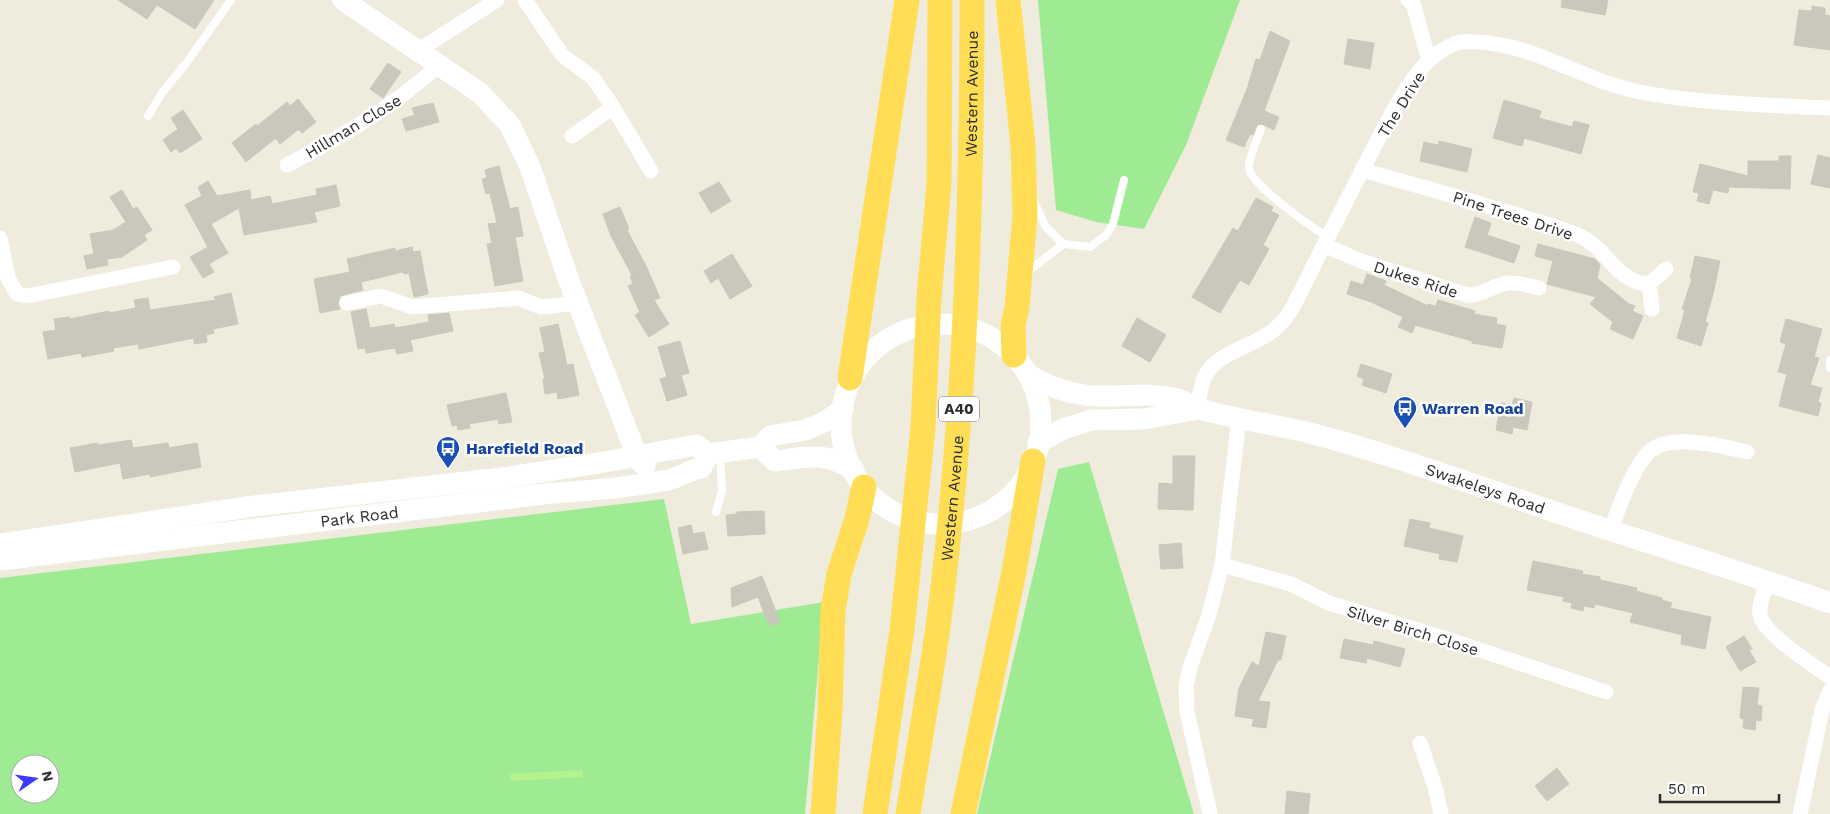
<svg xmlns="http://www.w3.org/2000/svg" width="1830" height="814" font-family="'Work Sans',sans-serif">
  <style>
    .green { fill: #9feb94; fill-rule: evenodd }
    .pitch { fill: #b4f38e }
    .building { fill: #cac8bc; stroke: #cbc8b6 }
    .lines { fill: none; stroke-linecap: round; stroke-linejoin: round }
    .service { stroke: #fff; stroke-width: 8 }
    .minor { stroke: #fff; stroke-width: 15 }
    .secondary { stroke: #fff; stroke-width: 21 }
    .trunk { stroke: #ffde55; stroke-width: 25 }
    .labels { text-anchor: middle; stroke-width: 5; stroke-linejoin: round; paint-order: stroke }
    .shield { fill: #fff; stroke: #6b6b6b; stroke-width: 1 }
    .shield-label { font-size: 15px; font-weight: bold; fill: #2c2c2c }
    .street-label { font-size: 16px; fill: #2c2c2c; stroke: #fff }
    .transit-label { font-size: 16px; font-weight: bold; fill: #164399; stroke: #fff; text-anchor: start }
  </style>
  <rect width="100%" height="100%" fill="#efebdd"/>
  <g class="green">
    <polygon points="1038,0 1240,0 1186,145 1144,229 1096,222 1056,210"/>
    <polygon points="1089,462 1194,814 977,814 1058,469"/>
    <path d="M664,499L691,624L824,602L805,814H0V578ZM20,764H50V794H20Z"/>
  </g>
  <polygon class="pitch" points="583,770 583,777 511,781 510,774"/>
  <g class="building">
    <polygon points="118,0 214,0 195,29 157,5 147,19"/>
    <polygon points="1562,0 1608,0 1605,15 1561,7"/>
    <polygon points="1812,6 1825,8 1825,15 1830,16 1830,50 1794,45 1799,10 1812,11"/>
    <polygon points="1270,31 1290,41 1264,111 1279,117 1274,130 1262,124 1257,125 1253,135 1250,134 1244,147 1226,140 1247,89 1256,59 1260,60"/>
    <polygon points="1348,39 1374,43 1370,69 1344,64"/>
    <polygon points="388,63 401,72 383,98 370,89"/>
    <polygon points="298,99 316,122 302,133 299,129 280,144 276,138 246,162 232,143 256,124 257,126 287,102 290,106"/>
    <polygon points="1504,100 1541,111 1539,118 1572,127 1574,121 1589,125 1581,154 1524,138 1522,146 1493,138"/>
    <polygon points="433,103 439,122 406,131 402,119 415,115 412,108"/>
    <polygon points="183,110 202,139 180,153 176,148 171,152 163,140 178,129 171,118"/>
    <polygon points="1439,141 1472,149 1467,172 1420,161 1424,142 1438,145"/>
    <polygon points="1818,155 1830,158 1830,188 1811,184"/>
    <polygon points="1779,156 1791,156 1790,189 1729,187 1728,193 1713,190 1709,204 1697,201 1699,193 1693,192 1700,164 1748,176 1748,161 1779,161"/>
    <polygon points="499,166 510,209 518,207 523,236 515,237 523,281 495,286 487,244 492,243 488,224 497,223 490,193 486,194 482,179 487,178 485,170"/>
    <polygon points="208,181 217,196 250,190 251,200 270,196 272,204 317,195 316,189 336,185 340,206 314,212 317,222 244,235 239,208 211,224 228,253 209,264 214,272 203,278 190,257 208,247 185,205 202,196 198,187"/>
    <polygon points="719,182 731,201 711,213 699,193"/>
    <polygon points="122,190 133,209 137,207 152,230 144,235 147,240 122,257 107,259 108,265 87,269 84,256 94,254 90,234 113,230 126,222 110,197"/>
    <polygon points="1256,198 1273,207 1271,211 1279,215 1263,245 1269,249 1249,285 1240,280 1220,313 1192,297 1233,228 1238,231"/>
    <polygon points="620,207 629,229 627,230 646,266 660,298 654,300 669,324 649,337 635,315 640,312 628,286 633,284 630,276 632,275 611,236 603,214"/>
    <polygon points="1475,217 1491,223 1487,235 1520,246 1514,263 1465,247"/>
    <polygon points="1538,244 1595,259 1600,265 1597,278 1629,304 1635,306 1632,311 1643,316 1633,339 1610,329 1613,322 1590,304 1596,297 1547,284 1553,261 1535,256"/>
    <polygon points="412,247 413,252 420,251 428,294 414,297 409,273 404,274 403,272 361,282 363,290 340,296 338,304 340,309 320,313 314,279 350,272 347,259 395,248 395,251"/>
    <polygon points="732,254 752,286 730,299 718,278 711,283 704,271"/>
    <polygon points="1695,256 1720,261 1713,294 1705,322 1708,323 1701,346 1677,338 1685,310 1682,309 1692,279 1690,278"/>
    <polygon points="1367,274 1386,281 1384,285 1428,306 1428,304 1436,306 1438,300 1475,311 1474,314 1497,318 1496,324 1506,326 1502,348 1472,343 1472,341 1415,325 1412,333 1398,327 1403,317 1371,302 1347,294 1351,281 1363,285"/>
    <polygon points="231,293 238,324 213,329 214,333 206,335 207,342 194,344 194,338 139,349 138,344 113,348 114,351 82,357 81,353 48,359 43,332 56,330 54,319 69,317 70,319 109,311 109,313 136,308 134,300 148,298 150,310 216,300 214,297"/>
    <polygon points="366,309 370,328 394,324 395,328 429,322 428,315 449,313 453,331 410,340 413,351 397,354 395,348 366,353 365,348 358,349 351,312"/>
    <polygon points="1137,318 1166,335 1150,362 1122,346"/>
    <polygon points="1786,319 1822,329 1814,357 1819,358 1810,385 1822,388 1818,402 1821,403 1818,416 1779,406 1787,374 1778,372 1786,344 1780,342"/>
    <polygon points="558,324 567,365 573,364 579,395 558,399 557,392 545,394 543,379 545,379 539,353 545,352 540,328"/>
    <polygon points="680,341 689,373 681,375 687,395 667,401 660,379 667,377 658,347"/>
    <polygon points="1361,364 1392,374 1386,393 1362,385 1364,379 1357,376"/>
    <polygon points="506,393 512,422 499,424 498,419 469,424 470,428 458,430 457,425 452,426 447,405"/>
    <polygon points="1514,398 1532,402 1527,430 1513,427 1512,434 1496,430 1501,403 1512,405"/>
    <polygon points="131,440 133,448 168,443 169,448 197,443 201,467 150,477 150,474 123,479 120,463 75,472 70,448 98,443 99,445"/>
    <polygon points="1173,456 1195,456 1193,510 1158,509 1159,483 1173,484"/>
    <polygon points="764,511 765,534 728,536 726,515 737,514 737,512"/>
    <polygon points="1410,519 1430,523 1429,528 1463,536 1457,562 1439,559 1440,554 1404,546"/>
    <polygon points="691,525 693,534 704,532 708,549 683,554 678,528"/>
    <polygon points="1181,543 1183,568 1161,569 1159,545"/>
    <polygon points="1533,561 1583,571 1582,574 1600,577 1600,580 1637,588 1636,591 1662,598 1662,600 1672,603 1670,608 1711,617 1705,649 1681,644 1682,635 1675,633 1630,622 1633,613 1595,604 1594,608 1584,606 1583,611 1571,608 1572,603 1563,601 1564,597 1527,590"/>
    <polygon points="762,576 780,622 769,626 758,597 732,607 731,588"/>
    <polygon points="1266,632 1286,636 1281,660 1278,660 1258,701 1270,702 1266,728 1252,726 1254,719 1235,716 1239,688 1252,662 1259,666"/>
    <polygon points="1744,636 1752,649 1749,650 1756,662 1740,671 1726,647"/>
    <polygon points="1344,639 1373,645 1374,641 1405,649 1400,667 1367,658 1366,663 1340,658"/>
    <polygon points="1743,687 1759,688 1757,705 1762,706 1761,721 1756,720 1755,730 1743,728 1744,719 1740,718"/>
    <polygon points="1557,768 1569,784 1547,801 1535,786"/>
    <polygon points="1287,791 1310,794 1308,814 1285,814"/>
  </g>
  <g class="lines">
    <g class="service">
      <polyline points="148,116 162,93 187,62 231,0"/>
      <path d="M1261,129C1257,141 1250,154 1249,166C1247,183 1313,228 1328,237"/>
      <polyline points="1034,202 1046,227 1063,244 1090,247 1106,235 1113,224 1124,180"/>
      <polyline points="1025,274 1063,244"/>
      <polyline points="1830,360 1830,368"/>
      <polyline points="716,512 722,491 720,455"/>
    </g>
    <g class="minor">
      <polyline points="525,0 562,55 593,78 613,107 651,171"/>
      <polyline points="1408,0 1413,3 1429,61"/>
      <polyline points="419,50 497,0"/>
      <polyline points="572,136 613,107"/>
      <path d="M287,165C343,136 393,107 440,64"/>
      <path d="M1362,170C1415,185 1468,199 1520,216C1541,223 1563,228 1582,237C1607,249 1618,284 1649,284L1666,269"/>
      <polyline points="0,238 8,278 17,294 27,296 173,267"/>
      <path d="M1324,245L1361,261L1467,295C1483,296 1493,285 1508,283C1518,282 1529,286 1539,288"/>
      <polyline points="1649,284 1652,309"/>
      <polyline points="347,303 381,296 412,307 518,298 541,307 577,303"/>
      <path d="M1198,409C1199,401 1200,392 1202,384C1210,352 1254,348 1275,329C1289,318 1297,299 1305,283C1328,236 1352,190 1376,143C1391,115 1412,71 1438,53C1444,49 1450,45 1457,43C1464,41 1471,42 1478,42C1536,45 1584,81 1640,92C1702,104 1767,105 1830,108"/>
      <path d="M1610,530C1619,509 1633,466 1650,451C1672,433 1723,446 1747,452"/>
      <polyline points="1222,565 1291,584 1329,603 1456,642 1606,692"/>
      <path d="M1768,580C1765,591 1758,604 1760,615C1764,634 1814,666 1830,677"/>
      <polyline points="1420,743 1435,787 1441,814"/>
      <polyline points="1210,814 1187,712 1186,687 1190,667 1208,618 1222,565 1239,417"/>
      <polyline points="1800,814 1822,710 1830,691"/>
    </g>
    <g class="secondary">
      <polyline points="343,0 480,93 510,125 530,167 569,281 639,461 645,466"/>
      <circle cx="941" cy="424" r="100"/>
      <path id="s1" d="M1029,375C1049,387 1070,394 1093,396C1121,397 1149,392 1177,399C1185,401 1192,407 1200,409C1234,419 1271,424 1306,432C1391,454 1472,484 1555,512C1646,543 1739,570 1830,603"/>
      <polyline points="1038,443 1063,429 1091,420 1144,419 1198,409"/>
      <path d="M760,447L775,461C808,457 824,451 854,470"/>
      <polyline points="0,544 254,506 502,478 599,463 696,445 709,454 760,447 770,436 805,430 815,426 826,421 843,409"/>
      <path id="s2" d="M0,560L552,493C591,491 630,487 668,480C680,477 689,470 701,468L709,454"/>
    </g>
    <g class="trunk">
      <polyline points="1008,0 1023,145 1025,216 1017,307 1013,326 1014,355"/>
      <polyline points="850,378 907,0"/>
      <polyline points="823,814 830,711 833,611 839,574 857,519 864,487"/>
      <polyline points="875,814 902,630 923,428 929,297 939,184 940,0"/>
      <path id="s3" d="M908,814C918,752 929,690 938,627C965,420 972,209 972,0"/>
      <polyline points="963,814 1014,572 1033,461"/>
    </g>
  </g>
  <defs>
    <g id="bus-pin" transform="scale(1.25)"><path d="M0 17L-7.5 6A9.5 9.5 0 1 1 7.5 6Z" fill="#1a4fb4" stroke="#fff"/><path d="M-5-6H5V4H4V6H2V4H-2V6H-4V4H-5ZM-3.5-4V0h7V-4ZM-3.5 1.2v1.5H-2V1.2ZM2 1.2v1.5H3.5V1.2Z" fill="#fff"/></g>
  </defs>
  <g fill-rule="evenodd">
    <use href="#bus-pin" x="1405" y="408"/>
    <use href="#bus-pin" x="448" y="448"/>
  </g>
  <g class="labels">
    <rect class="shield" x="939" y="396.5" width="40" height="25" rx="4"/>
    <g class="shield-label">
      <text x="959" y="414">A40</text>
    </g>
    <g class="street-label">
      <text dy="6" stroke="none"><textPath href="#s3" startOffset="724">Western Avenue</textPath></text>
      <text transform="translate(1401 104) rotate(-58)" y="6">The Drive</text>
      <text transform="translate(353 126) rotate(-31)" y="6">Hillman Close</text>
      <text transform="translate(1513 215) rotate(18)" y="6">Pine Trees Drive</text>
      <text transform="translate(1416 279) rotate(18)" y="6">Dukes Ride</text>
      <text dy="6" stroke="none"><textPath href="#s1" startOffset="474">Swakeleys Road</textPath></text>
      <text dy="6" stroke="none"><textPath href="#s3" startOffset="319">Western Avenue</textPath></text>
      <text dy="6" stroke="none"><textPath href="#s2" startOffset="362">Park Road</textPath></text>
      <text transform="translate(1413 630) rotate(17)" y="6">Silver Birch Close</text>
    </g>
    <g class="transit-label">
      <text x="1422" y="414">Warren Road</text>
      <text x="466" y="454">Harefield Road</text>
    </g>
  </g>
  <g transform="translate(35 779) rotate(77)"><circle r="24" fill="#ffffff" stroke="#ababab"/>
  <path d="M0-4L9 19L0 12L-9 19Z" fill="#3e3aff"/>
  <text y="-8" font-size="14" font-weight="bold" text-anchor="middle" fill="#2c2c2c">N</text>
  </g>
  <path d="M1660 794v8h119v-8" fill="none" stroke="#2c2c2c" stroke-width="2.5"/>
  <text x="1668" y="794" font-size="15" fill="#2c2c2c" stroke="#ffffff" stroke-width="4" paint-order="stroke">50 m</text>
</svg>
